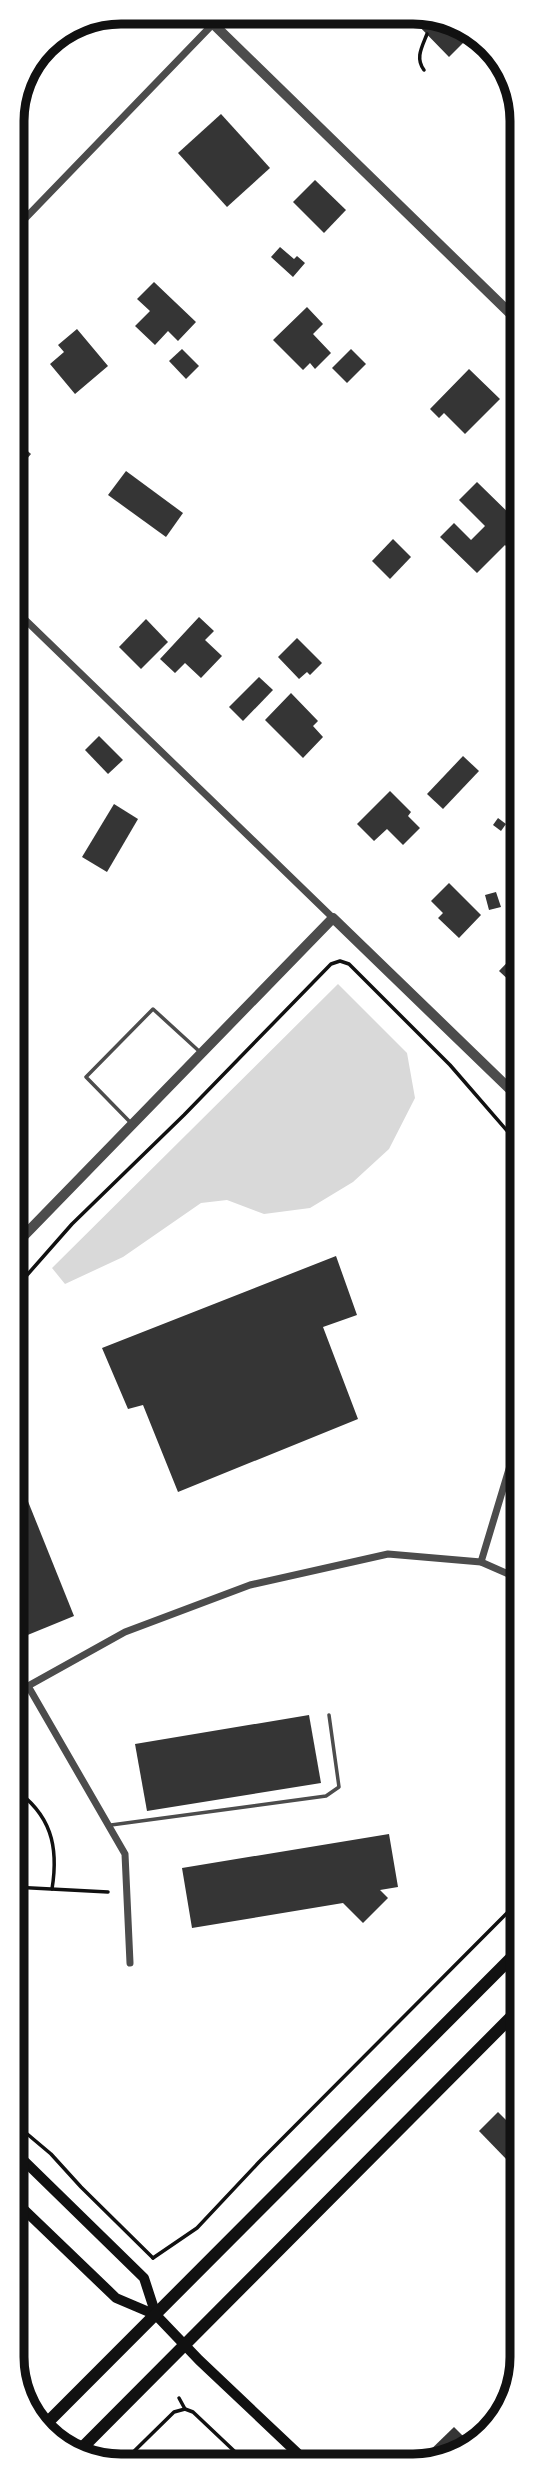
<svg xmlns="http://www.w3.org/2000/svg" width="535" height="2479" font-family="Figtree,sans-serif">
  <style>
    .water { fill: #d9d9d9 }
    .building { fill: #353535 }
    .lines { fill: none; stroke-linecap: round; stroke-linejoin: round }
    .path { stroke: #111; stroke-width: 3.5 }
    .service { stroke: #4c4c4c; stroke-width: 3.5 }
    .minor { stroke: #4c4c4c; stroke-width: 7 }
    .tertiary { stroke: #4c4c4c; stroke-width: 10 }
    .secondary { stroke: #111; stroke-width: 10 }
    .primary { stroke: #111; stroke-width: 12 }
    .rim { fill: none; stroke: #111; stroke-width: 9 }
  </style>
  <rect width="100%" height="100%" fill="#fff"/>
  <polygon class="water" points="338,984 407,1053 415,1098 389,1149 353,1182 310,1208 264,1214 227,1200 201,1203 123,1257 65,1284 52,1268"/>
  <g class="building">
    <polygon points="419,16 441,16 462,30 458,34 465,41 449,57 414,21"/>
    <polygon points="221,114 270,168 227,207 178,153"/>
    <polygon points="522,138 522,162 510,150"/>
    <polygon points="315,180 346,210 324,233 293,202"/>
    <polygon points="280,247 294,259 297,256 305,263 293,277 271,257"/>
    <polygon points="154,282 196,322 178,341 168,331 155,345 135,326 150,311 137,299"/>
    <polygon points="307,307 323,324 313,334 331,353 315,369 310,363 303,370 273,340"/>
    <polygon points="77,329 108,366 75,394 50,364 64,352 58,345"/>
    <polygon points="182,349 199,366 186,379 169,361"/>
    <polygon points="351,349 366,364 347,383 332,368"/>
    <polygon points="469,369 500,399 465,434 444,413 439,418 430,409"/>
    <polygon points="13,438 31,454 13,475"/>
    <polygon points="126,471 183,513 166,537 108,495"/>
    <polygon points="477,482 522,526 522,555 519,559 505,545 477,573 440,537 454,523 471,540 485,526 459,500"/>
    <polygon points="393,539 411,557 390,579 372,561"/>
    <polygon points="199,617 214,631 205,640 222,656 201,678 185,663 175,673 160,659"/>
    <polygon points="146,619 168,642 141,669 119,647"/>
    <polygon points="297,638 322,663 310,675 307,672 299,679 278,657"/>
    <polygon points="259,677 273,690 243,721 229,707"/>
    <polygon points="291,693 318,721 313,726 323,737 303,758 265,720"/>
    <polygon points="99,736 123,760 108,774 85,750"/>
    <polygon points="463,756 479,771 443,809 427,794"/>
    <polygon points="390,791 411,812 408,816 420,828 403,845 387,829 374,841 357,824"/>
    <polygon points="114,804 138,819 107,872 82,857"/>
    <polygon points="498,818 506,824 501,831 493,825"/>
    <polygon points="449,883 481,915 459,938 438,918 443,913 431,901"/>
    <polygon points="496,892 501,907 489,910 485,895"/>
    <polygon points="522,947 522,1003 507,988 512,983 499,971"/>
    <polygon points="336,1256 357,1315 323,1327 358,1419 178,1492 143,1405 128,1409 102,1348"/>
    <polygon points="13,1464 74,1616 13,1641"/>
    <polygon points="309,1715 321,1783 147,1811 135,1744"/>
    <polygon points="13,1828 28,1880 13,1884"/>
    <polygon points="389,1834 398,1887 380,1890 388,1898 363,1923 343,1903 192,1928 182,1868"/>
    <polygon points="498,2112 522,2136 522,2148 509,2162 479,2131"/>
    <polygon points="522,2160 522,2176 515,2168"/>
    <polygon points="454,2427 470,2443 427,2466 423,2466 419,2461"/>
  </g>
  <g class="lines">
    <g class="path">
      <path d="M424,70C415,58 422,47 427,34"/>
      <polyline points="13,1291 72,1224 184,1115 331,964 340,961 349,964 450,1065 522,1148"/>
      <polyline points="13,1724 16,1714"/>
      <path d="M13,1788C51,1814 59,1846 52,1889"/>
      <polyline points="13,1887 108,1892"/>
      <polyline points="13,2122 51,2154 81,2187 153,2258"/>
      <polyline points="153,2258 197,2228 259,2162 522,1898"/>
      <polyline points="179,2398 185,2409"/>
      <polyline points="120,2465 174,2412 185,2409 193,2412 249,2465"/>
    </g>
    <g class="service">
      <polyline points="131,1123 86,1077 153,1009 200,1052"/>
      <polyline points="13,1680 19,1690"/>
      <polyline points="111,1825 326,1796 339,1787 329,1715"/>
    </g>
    <g class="minor">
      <polyline points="12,232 213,24"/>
      <polyline points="13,608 333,918"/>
      <polyline points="481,1562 522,1426"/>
      <polyline points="28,1686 125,1854 130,1963"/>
      <polyline points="13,1697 28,1686 125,1632 250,1585 388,1554 481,1562 522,1580"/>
    </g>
    <g class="tertiary">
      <polyline points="202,13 522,325"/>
      <polyline points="13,1247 333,918 522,1101"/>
    </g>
    <g class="secondary">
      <polyline points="13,2150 144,2278 156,2315"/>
      <polyline points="13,2199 116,2298 156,2315 199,2360 310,2465"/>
    </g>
    <g class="primary">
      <polyline points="40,2430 522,1947"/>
      <polyline points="78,2452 522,2006"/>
    </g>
  </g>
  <path d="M0 0H535V2479H0ZM121 24H413A97 97 0 0 1 510 121V2357A97 97 0 0 1 413 2454H121A97 97 0 0 1 24 2357V121A97 97 0 0 1 121 24Z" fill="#fff" fill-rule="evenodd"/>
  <path class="rim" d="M121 24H413A97 97 0 0 1 510 121V2357A97 97 0 0 1 413 2454H121A97 97 0 0 1 24 2357V121A97 97 0 0 1 121 24Z"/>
</svg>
